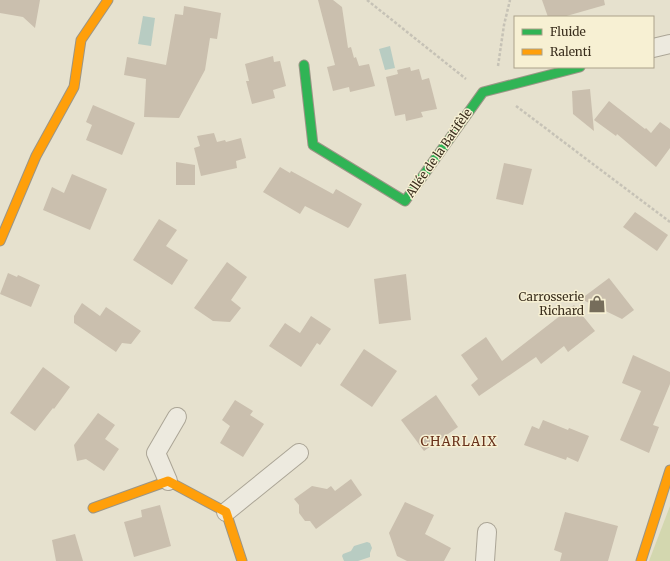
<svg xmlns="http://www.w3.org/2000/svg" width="670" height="561" font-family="Merriweather,serif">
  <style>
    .green { fill: #d3d7af }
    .water { fill: #b8ccc2 }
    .building { fill: #cabfae }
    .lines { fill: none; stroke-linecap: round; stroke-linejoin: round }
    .street-casing { stroke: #aba596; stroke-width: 20 }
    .fast-casing { stroke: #9b9586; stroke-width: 11 }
    .slow-casing { stroke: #9b9586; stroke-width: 11 }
    .path { stroke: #c6c2b6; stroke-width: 2.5; stroke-dasharray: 3 2; stroke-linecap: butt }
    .street { stroke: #edeadf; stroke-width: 18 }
    .fast { stroke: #30b455; stroke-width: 9 }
    .slow { stroke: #ff9f0a; stroke-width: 9 }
    .labels { text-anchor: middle; stroke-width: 3; stroke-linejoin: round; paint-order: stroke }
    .street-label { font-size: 12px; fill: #3a2e1d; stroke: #f7f0d3 }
    .poi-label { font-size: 12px; fill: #3a2e1d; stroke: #f7f0d3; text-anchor: end }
    .neighbourhood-label { font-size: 13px; letter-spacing: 1px; fill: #69321b; stroke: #f7f0d3 }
  </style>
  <rect width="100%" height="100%" fill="#e6e1ce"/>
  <polygon class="green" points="670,506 670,561 649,561"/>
  <g class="water">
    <polygon points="143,16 155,18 151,46 138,44"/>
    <polygon points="390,46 395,68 385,70 379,49"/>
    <polygon points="367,542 370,543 372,548 370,553 370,557 358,561 344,561 342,556 343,554 351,551 354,546"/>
  </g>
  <g class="building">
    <polygon points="0,0 40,0 35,28 23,17 0,13"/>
    <polygon points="318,0 333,0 342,7 348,48 351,47 354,58 356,57 359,66 369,64 375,86 350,92 349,87 333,91 327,67 335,65"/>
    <polygon points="542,0 604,0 605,5 563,17 548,17"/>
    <polygon points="184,6 221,13 217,39 210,38 205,70 179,118 144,117 146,79 124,75 127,57 166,65 175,14 183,15"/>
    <polygon points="273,56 274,62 280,61 286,86 273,90 275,98 252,104 246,81 249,81 245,64"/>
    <polygon points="410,67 411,71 419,69 422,80 429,78 437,109 421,112 423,117 406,121 405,114 395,116 386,77 398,74 397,70"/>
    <polygon points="590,89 594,131 573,114 572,91"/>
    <polygon points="609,101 645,129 646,128 651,133 660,122 670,129 670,148 656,167 617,134 616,136 594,120"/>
    <polygon points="93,105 135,123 122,155 86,140 92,125 86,122"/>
    <polygon points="214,133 217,142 225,140 226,142 241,138 246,158 236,161 237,168 201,176 194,148 200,146 197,136"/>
    <polygon points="176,162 195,165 195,185 176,185"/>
    <polygon points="504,163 532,169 523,205 496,199"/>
    <polygon points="280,167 290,173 291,171 333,194 336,189 362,204 350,226 348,228 305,206 300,214 263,192"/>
    <polygon points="72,174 107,189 90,230 43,210 52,187 64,193"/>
    <polygon points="635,212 668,235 657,251 623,227"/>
    <polygon points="159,219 177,230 166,246 188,260 172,285 133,260"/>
    <polygon points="227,262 247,277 231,300 241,308 230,322 213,321 194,308"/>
    <polygon points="8,273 17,277 18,275 40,285 31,307 0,294"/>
    <polygon points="406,274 411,320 379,324 374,279"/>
    <polygon points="609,278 634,310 622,319 581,299"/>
    <polygon points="82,303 100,316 106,307 141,331 131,344 122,343 116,352 74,323 74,316"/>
    <polygon points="574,305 595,331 568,352 564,346 541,364 536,357 479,396 471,385 478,379 461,355 486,337 502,361"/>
    <polygon points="311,316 331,329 320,345 317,343 301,367 269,346 285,323 300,333"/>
    <polygon points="364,349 397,371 372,407 340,385"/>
    <polygon points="633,355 670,372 670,384 653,425 659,427 649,453 620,440 641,391 622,383"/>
    <polygon points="43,367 70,387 54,409 53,408 35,431 10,413"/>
    <polygon points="436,395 458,427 424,451 401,420"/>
    <polygon points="235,400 253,411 250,415 264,424 243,457 220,443 230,426 222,420"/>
    <polygon points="98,413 115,425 105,439 119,449 104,471 86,459 77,461 74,445"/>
    <polygon points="543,420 568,430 569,428 589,436 578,462 567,457 566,460 524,445 532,426 539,429"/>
    <polygon points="351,479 362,495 316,529 310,521 305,521 299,513 299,505 294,499 312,486 327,489 331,486 335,491"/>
    <polygon points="405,502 434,515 425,534 451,548 444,561 407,561 397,556 389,533"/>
    <polygon points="160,505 171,546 134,557 124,522 142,517 141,510"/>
    <polygon points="565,512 618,526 608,561 560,561 562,553 554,550"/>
    <polygon points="75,534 83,561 56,561 52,540"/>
  </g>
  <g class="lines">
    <g class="street-casing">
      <g id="street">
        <polyline points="653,48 670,44"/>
        <polyline points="168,481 156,453 177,417"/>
        <polyline points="226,512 299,453"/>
        <polyline points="485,561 487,532"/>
      </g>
    </g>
    <g class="fast-casing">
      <polyline id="fast" points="304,65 313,145 405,201 483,92 580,67"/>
    </g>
    <g class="slow-casing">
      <g id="slow">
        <polyline points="0,241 36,156 74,87 81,40 108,0"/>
        <polyline points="93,508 168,481 226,512 242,561"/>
        <polyline points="641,561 670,470"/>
      </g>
    </g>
    <g class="path">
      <polyline points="367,0 466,79"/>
      <polyline points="498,66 504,25 510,0"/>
      <polyline points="516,106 670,222"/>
    </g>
    <use href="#street" class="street"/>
    <use href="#fast" class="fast"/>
    <use href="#slow" class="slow"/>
  </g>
  <defs>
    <g id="shop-bare" transform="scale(1.38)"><path d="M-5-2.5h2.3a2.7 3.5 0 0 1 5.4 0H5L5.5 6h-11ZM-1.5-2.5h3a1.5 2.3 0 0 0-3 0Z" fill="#766d5b" stroke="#f7f0d3" stroke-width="2.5" paint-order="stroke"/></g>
  </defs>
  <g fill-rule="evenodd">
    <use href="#shop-bare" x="597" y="304"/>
  </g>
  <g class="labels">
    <g class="street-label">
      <text transform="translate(439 153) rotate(-55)" y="4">Allée de la Batifèle</text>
    </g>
    <g class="poi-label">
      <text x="584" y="301">Carrosserie<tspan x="584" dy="14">Richard</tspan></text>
    </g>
    <g class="neighbourhood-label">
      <text x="459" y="446">CHARLAIX</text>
    </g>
  </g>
  <rect x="514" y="16" width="140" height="52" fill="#f7f0d3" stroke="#aba28a"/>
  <rect x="522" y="29" width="20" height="6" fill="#30b455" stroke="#aba28a"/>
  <text x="550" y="36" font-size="12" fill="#3a2e1d">Fluide</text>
  <rect x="522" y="49" width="20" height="6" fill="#ff9f0a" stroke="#aba28a"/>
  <text x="550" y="56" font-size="12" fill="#3a2e1d">Ralenti</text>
</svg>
